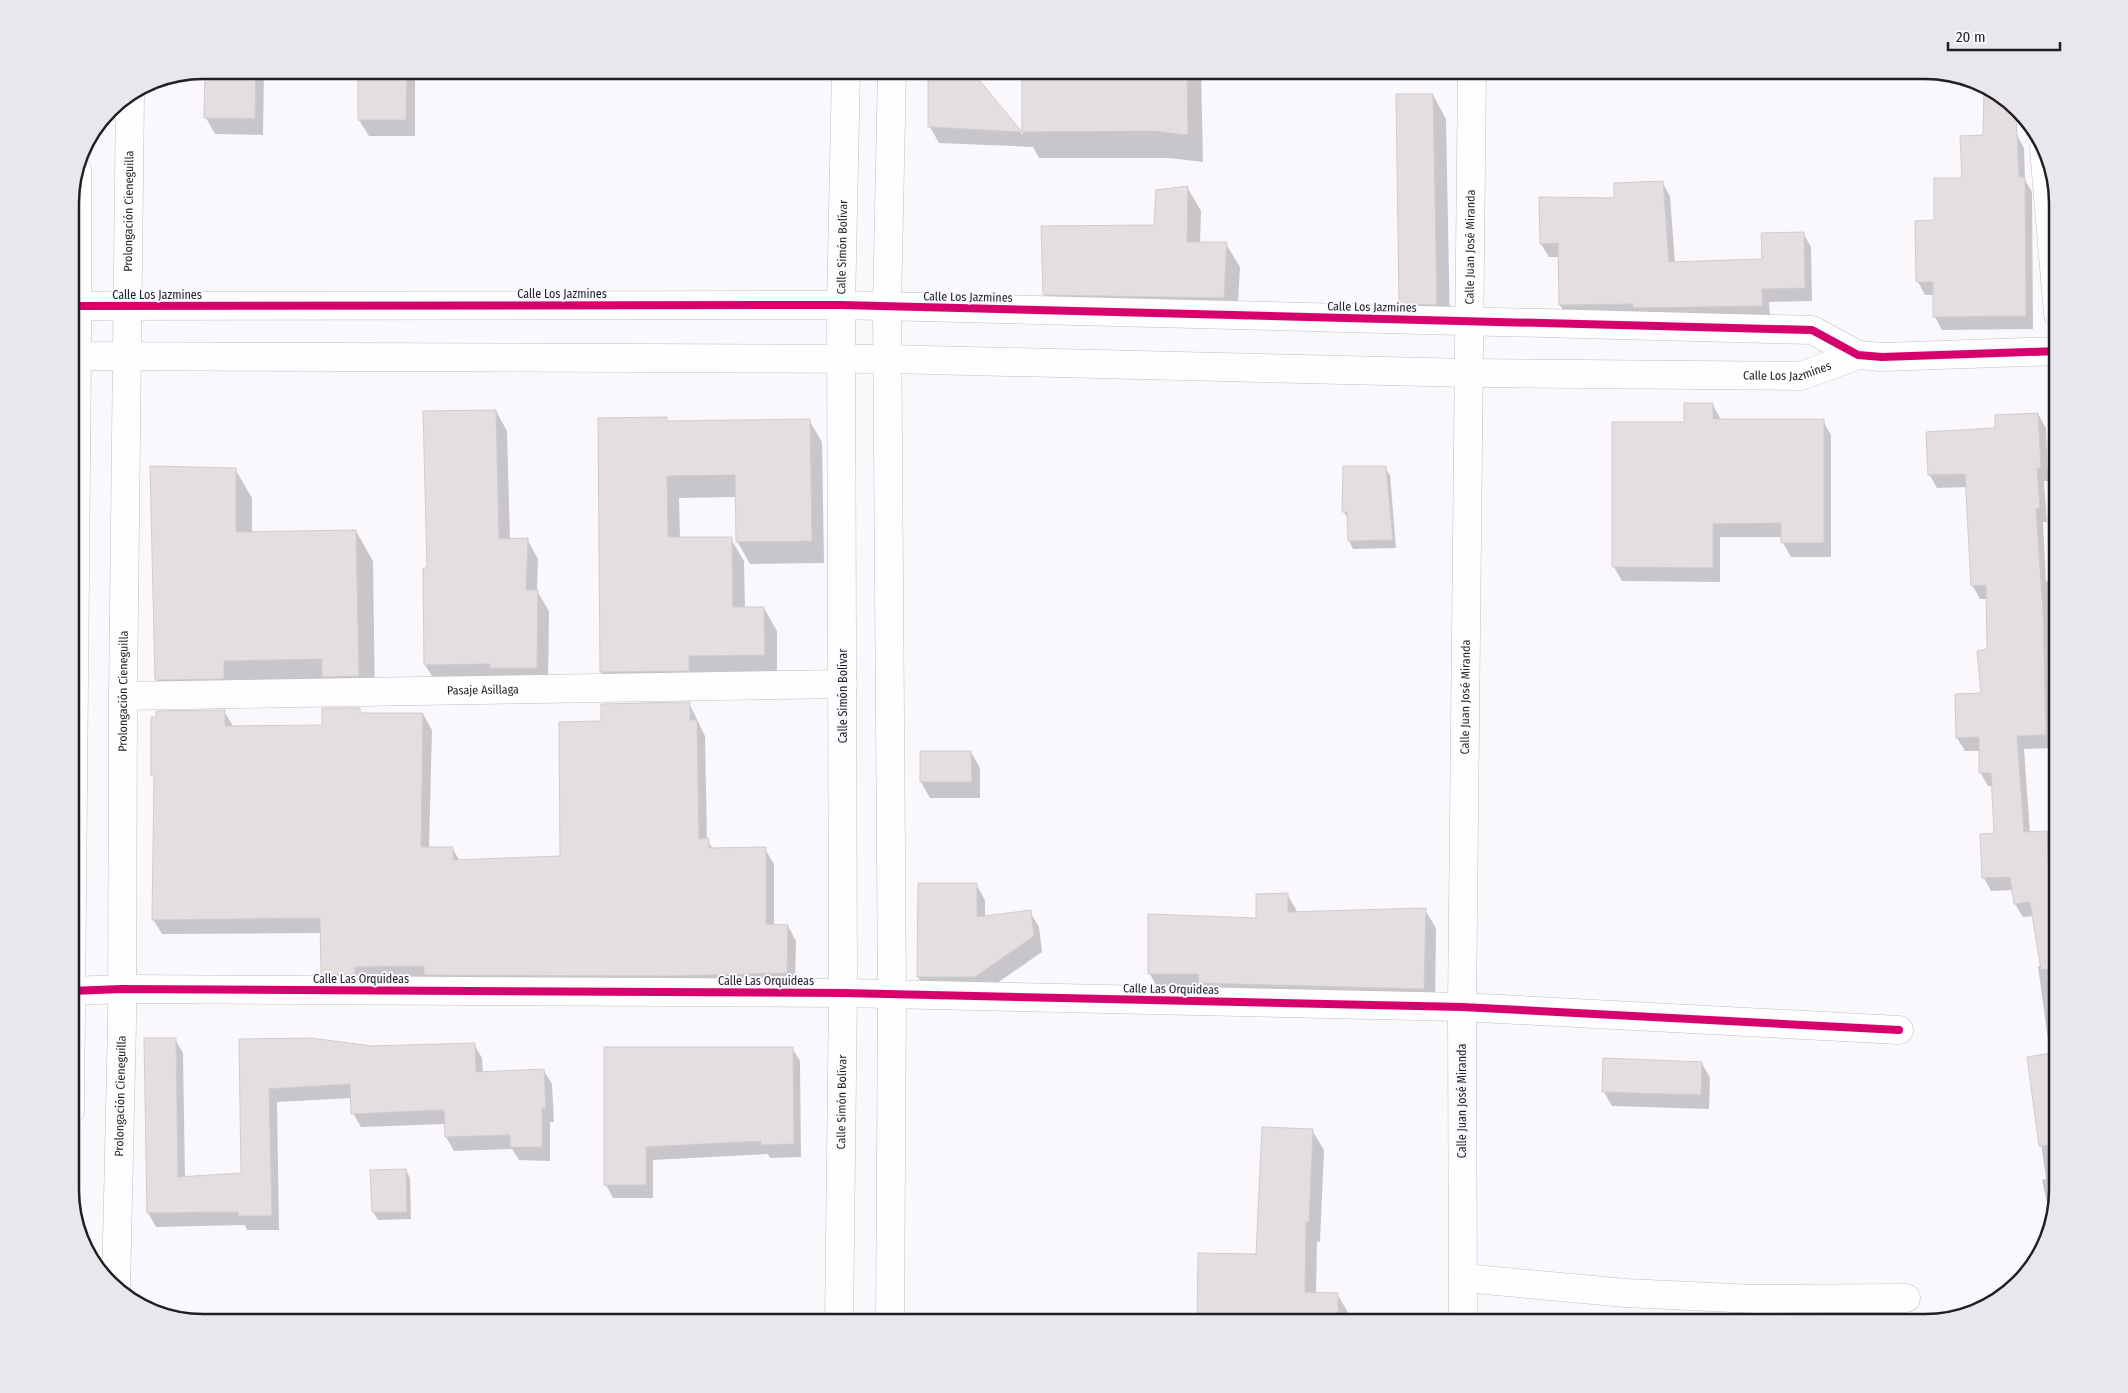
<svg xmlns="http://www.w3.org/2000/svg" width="2128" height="1393" font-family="'Fira Sans Condensed',sans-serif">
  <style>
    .shadow { fill: #0003 }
    .building { fill: #e5dedf; stroke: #d0cccd }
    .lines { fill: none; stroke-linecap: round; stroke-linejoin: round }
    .minor-casing { stroke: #c0bec2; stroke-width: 29 }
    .minor { stroke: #fefeff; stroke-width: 28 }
    .cycleway-casing { stroke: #faf7fe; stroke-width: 11 }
    .cycleway { stroke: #d6006c; stroke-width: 8 }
    .labels { text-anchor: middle; stroke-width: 4; stroke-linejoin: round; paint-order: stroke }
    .street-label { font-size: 12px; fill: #211e24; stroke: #faf7fe }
    .rim { fill: none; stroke: #211e24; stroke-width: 2.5 }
  </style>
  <rect width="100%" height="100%" fill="#faf8fd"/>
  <g class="shadow">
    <polygon points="207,70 264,70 263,135 215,134 206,118"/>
    <polygon points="360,70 415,70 415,136 369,136 359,120"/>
    <polygon points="969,70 1023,135 1023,70 1201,70 1203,162 1169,158 1039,158 1033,147 939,143 930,127"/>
    <polygon points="1985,88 1999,92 2015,110 2017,135 2024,148 2025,180 2032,192 2033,329 1942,330 1935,317 1934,295 1925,295 1918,282 1936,221 1963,179 1984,136"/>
    <polygon points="1433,95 1446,119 1450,328 1414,327 1400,303"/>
    <polygon points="1662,182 1670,196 1675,263 1763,260 1803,233 1811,247 1812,301 1769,302 1770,319 1568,318 1560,305 1559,257 1549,257 1541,244 1615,199"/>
    <polygon points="1187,187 1201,211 1200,243 1226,244 1240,267 1237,321 1058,318 1044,294 1156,226"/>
    <polygon points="1713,405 1721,420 1823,421 1831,435 1831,557 1791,557 1783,543 1783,537 1720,537 1720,582 1622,581 1614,567 1686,423"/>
    <polygon points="496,411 507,431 510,540 527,539 538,559 537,591 549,611 548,688 437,684 425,665 428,569"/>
    <polygon points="2038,414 2046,428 2048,481 2044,481 2047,522 2043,522 2046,581 2058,582 2058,626 2050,626 2054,748 2024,749 2030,833 2046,832 2054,846 2056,881 2058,881 2058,1191 2050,1217 2042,1180 2046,1179 2029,1058 2050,1055 2038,966 2042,966 2034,916 2023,917 2015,904 2013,890 1991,891 1984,878 1995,835 1993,786 1988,786 1980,772 1980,751 1965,751 1957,738 1982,694 1988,650 1987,599 1980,599 1972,585 1967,487 1937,488 1929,474 1997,429"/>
    <polygon points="600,419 666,419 668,422 809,420 822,442 824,563 750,564 737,541 736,497 679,498 680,538 731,539 744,561 745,608 764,608 777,631 777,677 615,694 602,672"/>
    <polygon points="1385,468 1390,475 1396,548 1353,549 1349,541 1349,519 1343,511"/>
    <polygon points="235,469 252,498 252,533 356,531 373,561 375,706 340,706 330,688 240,690 241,708 173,709 156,679"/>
    <polygon points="689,703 705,736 707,840 713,849 765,849 774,864 774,926 788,926 796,941 795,988 331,989 322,974 322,933 162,934 153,919 155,779 153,775 224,711 233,726 323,726 359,709 362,715 423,714 432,730 429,848 452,848 460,861 561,858 602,723"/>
    <polygon points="971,752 980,768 980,798 930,798 921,782"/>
    <polygon points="976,884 985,900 985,918 1030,912 1039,927 1042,952 984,992 927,992 918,977"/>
    <polygon points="1287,894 1298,913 1425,910 1436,928 1435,1007 1160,993 1150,974 1149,915 1257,919"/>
    <polygon points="145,1039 175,1039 183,1053 185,1178 242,1175 240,1040 372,1047 474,1044 482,1058 483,1073 544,1071 552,1084 554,1122 550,1122 550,1161 519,1160 512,1149 454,1151 446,1137 446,1124 361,1127 353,1113 352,1098 277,1102 279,1230 247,1230 245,1225 156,1227 148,1213"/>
    <polygon points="792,1048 800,1061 801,1157 770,1158 768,1154 653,1160 653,1198 613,1198 606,1185 606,1049"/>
    <polygon points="1702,1063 1710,1078 1709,1109 1612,1106 1604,1092"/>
    <polygon points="1312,1130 1324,1150 1320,1242 1317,1241 1316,1294 1337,1294 1349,1314 1349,1323 1198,1323 1258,1255"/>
    <polygon points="406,1170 410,1178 411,1219 378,1220 373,1212"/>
  </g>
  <g class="building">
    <polygon points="205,70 256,70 255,119 204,118"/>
    <polygon points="358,70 407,70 406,120 358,120"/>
    <polygon points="928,70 971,70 1022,132 928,127"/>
    <polygon points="1022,70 1187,70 1188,135 1153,131 1022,132"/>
    <polygon points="1984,88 1999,92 2016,111 2019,177 2025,177 2026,316 1933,317 1933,282 1916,282 1915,221 1934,220 1934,178 1962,178 1960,136 1983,135"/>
    <polygon points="1396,94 1433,94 1437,305 1399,304"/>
    <polygon points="1663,181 1669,262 1762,259 1761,233 1804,232 1805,288 1762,289 1763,306 1633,308 1633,304 1559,305 1558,243 1540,244 1539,197 1614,198 1614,183"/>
    <polygon points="1188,186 1187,242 1227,242 1224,298 1043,295 1041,226 1154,225 1156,190"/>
    <polygon points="1684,403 1713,403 1713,419 1824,419 1824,543 1781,543 1781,523 1713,524 1713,568 1612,567 1612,422 1684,422"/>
    <polygon points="496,410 499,539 528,538 526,590 538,590 537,668 490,668 490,664 424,665 423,568 427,568 423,411"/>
    <polygon points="2038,413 2041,468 2037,468 2040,508 2036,509 2043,612 2046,735 2017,736 2024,832 2047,831 2049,880 2058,879 2058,968 2041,970 2030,902 2014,904 2010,877 1982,878 1980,834 1994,833 1991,773 1979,773 1979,737 1956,738 1955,694 1981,693 1977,651 1987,649 1986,585 1971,586 1965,474 1928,475 1926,432 1995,428 1995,415"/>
    <polygon points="667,417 667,421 810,419 812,541 736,542 735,475 667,476 668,537 732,537 733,607 764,607 765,655 689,656 689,671 600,672 598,418"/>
    <polygon points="150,466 236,468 236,532 356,530 359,676 322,677 322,659 224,661 224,679 155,680"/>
    <polygon points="1343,466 1386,466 1393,540 1348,541 1347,512 1342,512"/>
    <polygon points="690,702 690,720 697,720 699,839 709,838 709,848 766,847 766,924 788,925 787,973 668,976 424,975 424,966 355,967 355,974 321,974 320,918 152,920 154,776 151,776 151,717 156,717 156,711 225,710 225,726 322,725 322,708 360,708 360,713 423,713 421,847 453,847 453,860 560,856 559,722 601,721 601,704"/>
    <polygon points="920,751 971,751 972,782 920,782"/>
    <polygon points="918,883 977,883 977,917 1031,910 1034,936 975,977 917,977"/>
    <polygon points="1288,893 1288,912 1426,908 1424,989 1198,983 1199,974 1148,974 1148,914 1256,918 1256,894"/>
    <polygon points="144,1038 176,1038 178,1177 241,1173 239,1039 311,1038 372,1046 475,1043 476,1072 544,1069 546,1108 542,1108 542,1147 510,1147 510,1135 445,1137 444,1110 351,1114 350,1084 269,1089 272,1216 238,1216 238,1212 147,1213"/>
    <polygon points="604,1047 793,1047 794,1144 761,1145 761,1141 646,1147 646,1185 604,1185"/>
    <polygon points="2058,1052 2058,1145 2039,1146 2027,1057"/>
    <polygon points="1603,1058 1702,1062 1701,1095 1602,1092"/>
    <polygon points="1262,1127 1313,1129 1309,1222 1306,1222 1305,1292 1338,1293 1338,1323 1197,1323 1198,1253 1256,1254"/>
    <polygon points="406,1169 407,1212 372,1212 370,1170"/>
  </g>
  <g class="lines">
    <g class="minor-casing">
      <g id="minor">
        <polyline points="2044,149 2058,314"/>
        <polyline points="70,306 841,305 1812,330 1858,355 1882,357 2058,351"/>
        <path id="s1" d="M70,356L888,359L1468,373L1801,376L1858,355"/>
        <path id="s2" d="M123,696L843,684"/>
        <polyline points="70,991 122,989 843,993 1462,1007 1899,1030"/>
        <polyline points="70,1111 77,356 77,170"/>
        <polyline points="1463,1278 1626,1293 1755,1299 1906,1298"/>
        <path id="s3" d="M116,1287L122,1023L123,696L130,95"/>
        <path id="s4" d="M839,1323L843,993L841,305L846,70"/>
        <polyline points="890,1323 892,994 887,306 892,70"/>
        <path id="s5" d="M1463,1323L1462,1007L1472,70"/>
      </g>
    </g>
    <use href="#minor" class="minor"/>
    <g class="cycleway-casing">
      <g id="cycleway">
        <polyline points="70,306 841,305 1812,330 1858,355 1882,357 2058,351"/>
        <polyline points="70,991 122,989 843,993 1462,1007 1899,1030"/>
      </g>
    </g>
    <use href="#cycleway" class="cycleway"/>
  </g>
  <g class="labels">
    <g class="street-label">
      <text dy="4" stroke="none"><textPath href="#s3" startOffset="1076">Prolongación Cieneguilla</textPath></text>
      <text dy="4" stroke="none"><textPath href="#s4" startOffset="1076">Calle Simón Bolívar</textPath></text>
      <text dy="4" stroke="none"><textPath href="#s5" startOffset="1076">Calle Juan José Miranda</textPath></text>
      <text x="562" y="298">Calle Los Jazmines</text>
      <text x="157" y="299">Calle Los Jazmines</text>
      <text transform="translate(968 297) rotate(1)" y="4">Calle Los Jazmines</text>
      <text transform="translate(1372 307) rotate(1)" y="4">Calle Los Jazmines</text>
      <text dy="4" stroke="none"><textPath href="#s1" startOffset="1718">Calle Los Jazmines</textPath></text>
      <text dy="4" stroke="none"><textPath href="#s2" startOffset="360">Pasaje Asillaga</textPath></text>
      <text dy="4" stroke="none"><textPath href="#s3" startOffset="596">Prolongación Cieneguilla</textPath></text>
      <text transform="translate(843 696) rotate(-90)" y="4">Calle Simón Bolívar</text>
      <text dy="4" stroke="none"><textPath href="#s5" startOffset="626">Calle Juan José Miranda</textPath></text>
      <text x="361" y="983">Calle Las Orquideas</text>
      <text x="766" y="985">Calle Las Orquideas</text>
      <text transform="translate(1171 989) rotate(1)" y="4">Calle Las Orquideas</text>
      <text dy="4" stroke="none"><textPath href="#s3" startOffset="191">Prolongación Cieneguilla</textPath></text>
      <text dy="4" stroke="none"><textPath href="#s4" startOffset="221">Calle Simón Bolívar</textPath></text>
      <text transform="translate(1462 1101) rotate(-90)" y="4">Calle Juan José Miranda</text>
    </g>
  </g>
  <path d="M0 0H2128V1393H0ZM203 79H1925A124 124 0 0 1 2049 203V1190A124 124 0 0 1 1925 1314H203A124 124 0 0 1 79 1190V203A124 124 0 0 1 203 79Z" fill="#e9e6ed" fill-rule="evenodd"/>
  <path class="rim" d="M203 79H1925A124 124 0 0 1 2049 203V1190A124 124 0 0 1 1925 1314H203A124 124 0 0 1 79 1190V203A124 124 0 0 1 203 79Z"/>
  <path d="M1948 42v8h112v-8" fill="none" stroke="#211e24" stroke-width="2.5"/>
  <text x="1956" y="42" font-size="15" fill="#211e24" stroke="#faf7fe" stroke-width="4" paint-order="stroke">20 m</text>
</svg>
